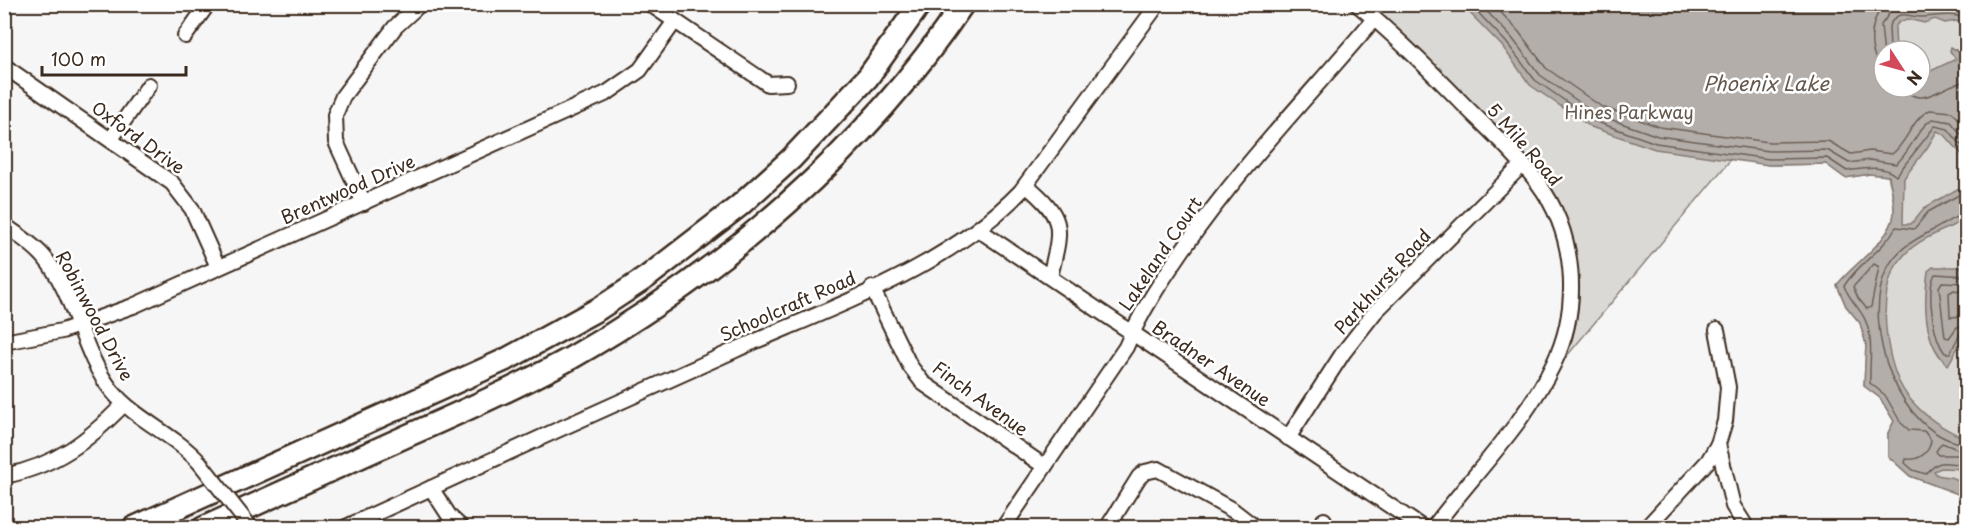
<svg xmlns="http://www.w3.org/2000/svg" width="1971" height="532" font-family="'Playpen Sans',sans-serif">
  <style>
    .green { fill: #dbd9d6; stroke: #8b827a; stroke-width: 1.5; fill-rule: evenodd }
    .water { fill: #b4aeaa; stroke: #847972; stroke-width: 1.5 }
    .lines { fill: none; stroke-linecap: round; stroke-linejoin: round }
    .shore { stroke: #6b5f56; stroke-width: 1.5 }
    .minor-casing { stroke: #3b2a1e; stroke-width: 18 }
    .highway-casing { stroke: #3b2a1e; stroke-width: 26 }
    .minor { stroke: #fff; stroke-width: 14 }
    .highway { stroke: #fff; stroke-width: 21 }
    .minor-bridge-casing { stroke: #3b2a1e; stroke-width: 18; stroke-linecap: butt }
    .minor-bridge { stroke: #fff; stroke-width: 14 }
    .labels { text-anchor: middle; stroke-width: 5; stroke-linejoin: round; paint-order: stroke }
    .park-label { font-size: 18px; fill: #63564c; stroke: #fff }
    .street-label { font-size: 18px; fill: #3b2a1e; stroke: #fff }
    .water-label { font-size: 20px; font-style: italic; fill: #65584f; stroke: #fff }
  </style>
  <rect width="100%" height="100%" fill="#f7f6f6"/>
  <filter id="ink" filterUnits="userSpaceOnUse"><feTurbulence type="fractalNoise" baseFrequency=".0167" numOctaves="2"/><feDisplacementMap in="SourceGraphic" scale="12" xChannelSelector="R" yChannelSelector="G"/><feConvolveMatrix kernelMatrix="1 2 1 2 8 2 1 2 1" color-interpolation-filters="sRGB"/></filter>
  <g filter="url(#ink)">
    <path class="green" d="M1367,5H1966V497L1910,476L1888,456V433L1894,421L1880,398L1864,386L1866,344L1860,323L1846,306L1837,285C1852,265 1893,239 1894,213C1895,201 1891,188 1888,176L1870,174L1845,178L1826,164L1769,165L1732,158L1566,357C1594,287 1575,215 1527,160ZM1884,51H1920V87H1884Z"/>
    <g class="water">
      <path d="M1462,5H1966V24L1956,21L1945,23L1935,19L1924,23L1908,19L1899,22L1895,27L1896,51H1884V87H1920V76L1956,59L1950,51L1951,47L1966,56V159L1944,134L1937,131L1927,148L1904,178L1903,224H1911L1924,208L1966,184V219C1948,229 1920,238 1906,253C1901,259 1893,268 1891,276C1879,309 1887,372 1910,399C1926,418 1944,429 1966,439V469L1941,468L1934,471L1937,475L1954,478L1966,487V497L1910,476L1888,456V433L1894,421L1880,398L1864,386L1866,344L1860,323L1846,306L1837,285C1852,265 1893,239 1894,213C1895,201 1891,188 1889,176L1870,174L1845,178L1826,164L1769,165L1655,149L1591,127L1530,85L1502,46Z"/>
      <path d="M1933,267H1962L1966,272V333L1948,365C1922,343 1924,300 1928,271Z"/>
    </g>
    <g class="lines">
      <g class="shore">
        <path d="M1470,4L1506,42L1535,80L1594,121L1656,143L1769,159L1827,158L1847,171C1863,169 1883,164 1896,176L1935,126L1948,129L1966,151"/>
        <path d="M1480,4L1512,38L1540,75L1598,115L1658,136L1769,151L1827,150L1849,163L1870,160L1896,164C1910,153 1918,126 1933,119L1951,122L1966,140"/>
        <path d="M1493,4L1519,32L1546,68L1602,107L1660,127L1769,142L1828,141L1851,154L1870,151L1892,154C1908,142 1911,119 1930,110L1952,112L1966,126"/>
        <path d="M1890,51L1889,26C1899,7 1908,18 1923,17C1938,16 1952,13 1966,18"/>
        <polyline points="1884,56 1881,25 1891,11 1905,6 1922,9 1934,6 1946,9 1958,7 1966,10"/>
        <path d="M1884,69C1866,54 1869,20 1885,4"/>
        <path d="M1902,87C1918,107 1935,92 1953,85C1958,83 1962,83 1966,80"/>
        <path d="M1966,191L1928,212L1914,229L1896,227C1881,253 1858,263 1844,286C1850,301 1862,310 1866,322C1874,343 1869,362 1870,383L1885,395L1901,423L1909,430L1924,431L1931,440C1930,453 1918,461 1906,459L1905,463L1913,470L1926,474C1942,456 1944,465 1966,464"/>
        <path d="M1966,214C1955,215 1943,225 1933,230C1914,240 1895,250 1886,271C1861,327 1899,437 1966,444"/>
        <polygon points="1874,264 1879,267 1871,307 1867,309 1858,298 1853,287"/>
        <path d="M1966,276L1935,274C1926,290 1933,338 1945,353H1950L1960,334L1966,332"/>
        <polyline points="1966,283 1942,282 1939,287 1945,337 1949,338 1957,327 1966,325"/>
        <polyline points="1966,292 1954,290 1949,293 1950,317 1966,316"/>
        <polygon points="1942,443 1962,451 1963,455 1938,455 1936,451"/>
      </g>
      <g class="minor-casing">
        <g id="minor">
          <polyline points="650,4 768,84 787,83"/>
          <path d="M1357,4C1396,36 1431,71 1466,107C1490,131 1517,155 1538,183C1576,234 1581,306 1554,363C1525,424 1473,474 1433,528"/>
          <polyline points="185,36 208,4"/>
          <polyline points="4,66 172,183 192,209 218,267"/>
          <polyline points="111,139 149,85"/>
          <path d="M1026,185C1067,219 1061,229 1050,277"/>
          <polyline points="364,203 336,142 335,115 343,96 395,27 420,4"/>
          <path d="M4,225C18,235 33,244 44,257C76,295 81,352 112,391C136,420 174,434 200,463"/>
          <polyline points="979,230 1423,528"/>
          <polyline points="872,288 910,366 923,383 1044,466"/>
          <polyline points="1717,330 1728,387 1725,421 1718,444 1733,506 1747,528"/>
          <polyline points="4,342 62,331 133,306 607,93 640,70 675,21"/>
          <polyline points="1288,438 1343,353 1375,312 1522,165"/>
          <path d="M4,476C56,466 89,440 124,404"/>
          <polyline points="431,488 450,517 462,528"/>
          <path d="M344,528C473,468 603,409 733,351C831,307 945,270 1021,191L1158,4"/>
          <path d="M1003,528L1126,347C1141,311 1162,280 1184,248C1241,166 1310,95 1374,19"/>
          <polyline points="1107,528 1139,477 1145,472 1158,469 1234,511 1256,528"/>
          <polyline points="1317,528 1324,520"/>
          <polyline points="1646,528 1708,461 1718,444"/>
        </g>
      </g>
      <g class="highway-casing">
        <g id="highway">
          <polyline points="133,528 507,359 600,308 647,277 739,206 791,159 868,77 920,4"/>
          <path d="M203,528C271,497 340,466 409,435C464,411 518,387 571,358C723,272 865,150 963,4"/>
        </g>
      </g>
      <use href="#minor" class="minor"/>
      <use href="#highway" class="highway"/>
      <g class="minor-bridge-casing">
        <polyline id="minor-bridge" points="200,463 251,528"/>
      </g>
      <use href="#minor-bridge" class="minor-bridge"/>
    </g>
  </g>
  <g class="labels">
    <g class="park-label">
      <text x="1629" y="119">Hines Parkway</text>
    </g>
    <g class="street-label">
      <text transform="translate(138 138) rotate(36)" y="6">Oxford Drive</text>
      <text transform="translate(1524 145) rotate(49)" y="6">5 Mile Road</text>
      <text transform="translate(348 190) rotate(-24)" y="6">Brentwood Drive</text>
      <text transform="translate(1161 254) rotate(-56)" y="6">Lakeland Court</text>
      <text transform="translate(1383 282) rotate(-48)" y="6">Parkhurst Road</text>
      <text transform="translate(788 307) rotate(-24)" y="6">Schoolcraft Road</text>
      <text transform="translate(94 316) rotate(62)" y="6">Robinwood Drive</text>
      <text transform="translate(1211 364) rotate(34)" y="6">Bradner Avenue</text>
      <text transform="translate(980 399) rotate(36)" y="6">Finch Avenue</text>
    </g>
    <g class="water-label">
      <text x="1766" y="91">Phoenix Lake</text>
    </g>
  </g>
  <rect width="1971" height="532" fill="none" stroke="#fff" stroke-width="24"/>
  <rect x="12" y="12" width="1947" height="508" fill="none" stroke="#3b2a1e" stroke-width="2" filter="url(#ink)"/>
  <g transform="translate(1902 69) rotate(126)"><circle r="28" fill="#ffffff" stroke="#b1aaa5" stroke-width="1.5"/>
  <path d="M0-4.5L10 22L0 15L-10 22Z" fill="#d1495b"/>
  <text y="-9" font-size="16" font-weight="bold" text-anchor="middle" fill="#3b2a1e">N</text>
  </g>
  <path d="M42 66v9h144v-9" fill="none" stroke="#3b2a1e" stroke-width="3"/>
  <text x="51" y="66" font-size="18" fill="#3b2a1e" stroke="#ffffff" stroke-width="4.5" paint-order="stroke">100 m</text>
</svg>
